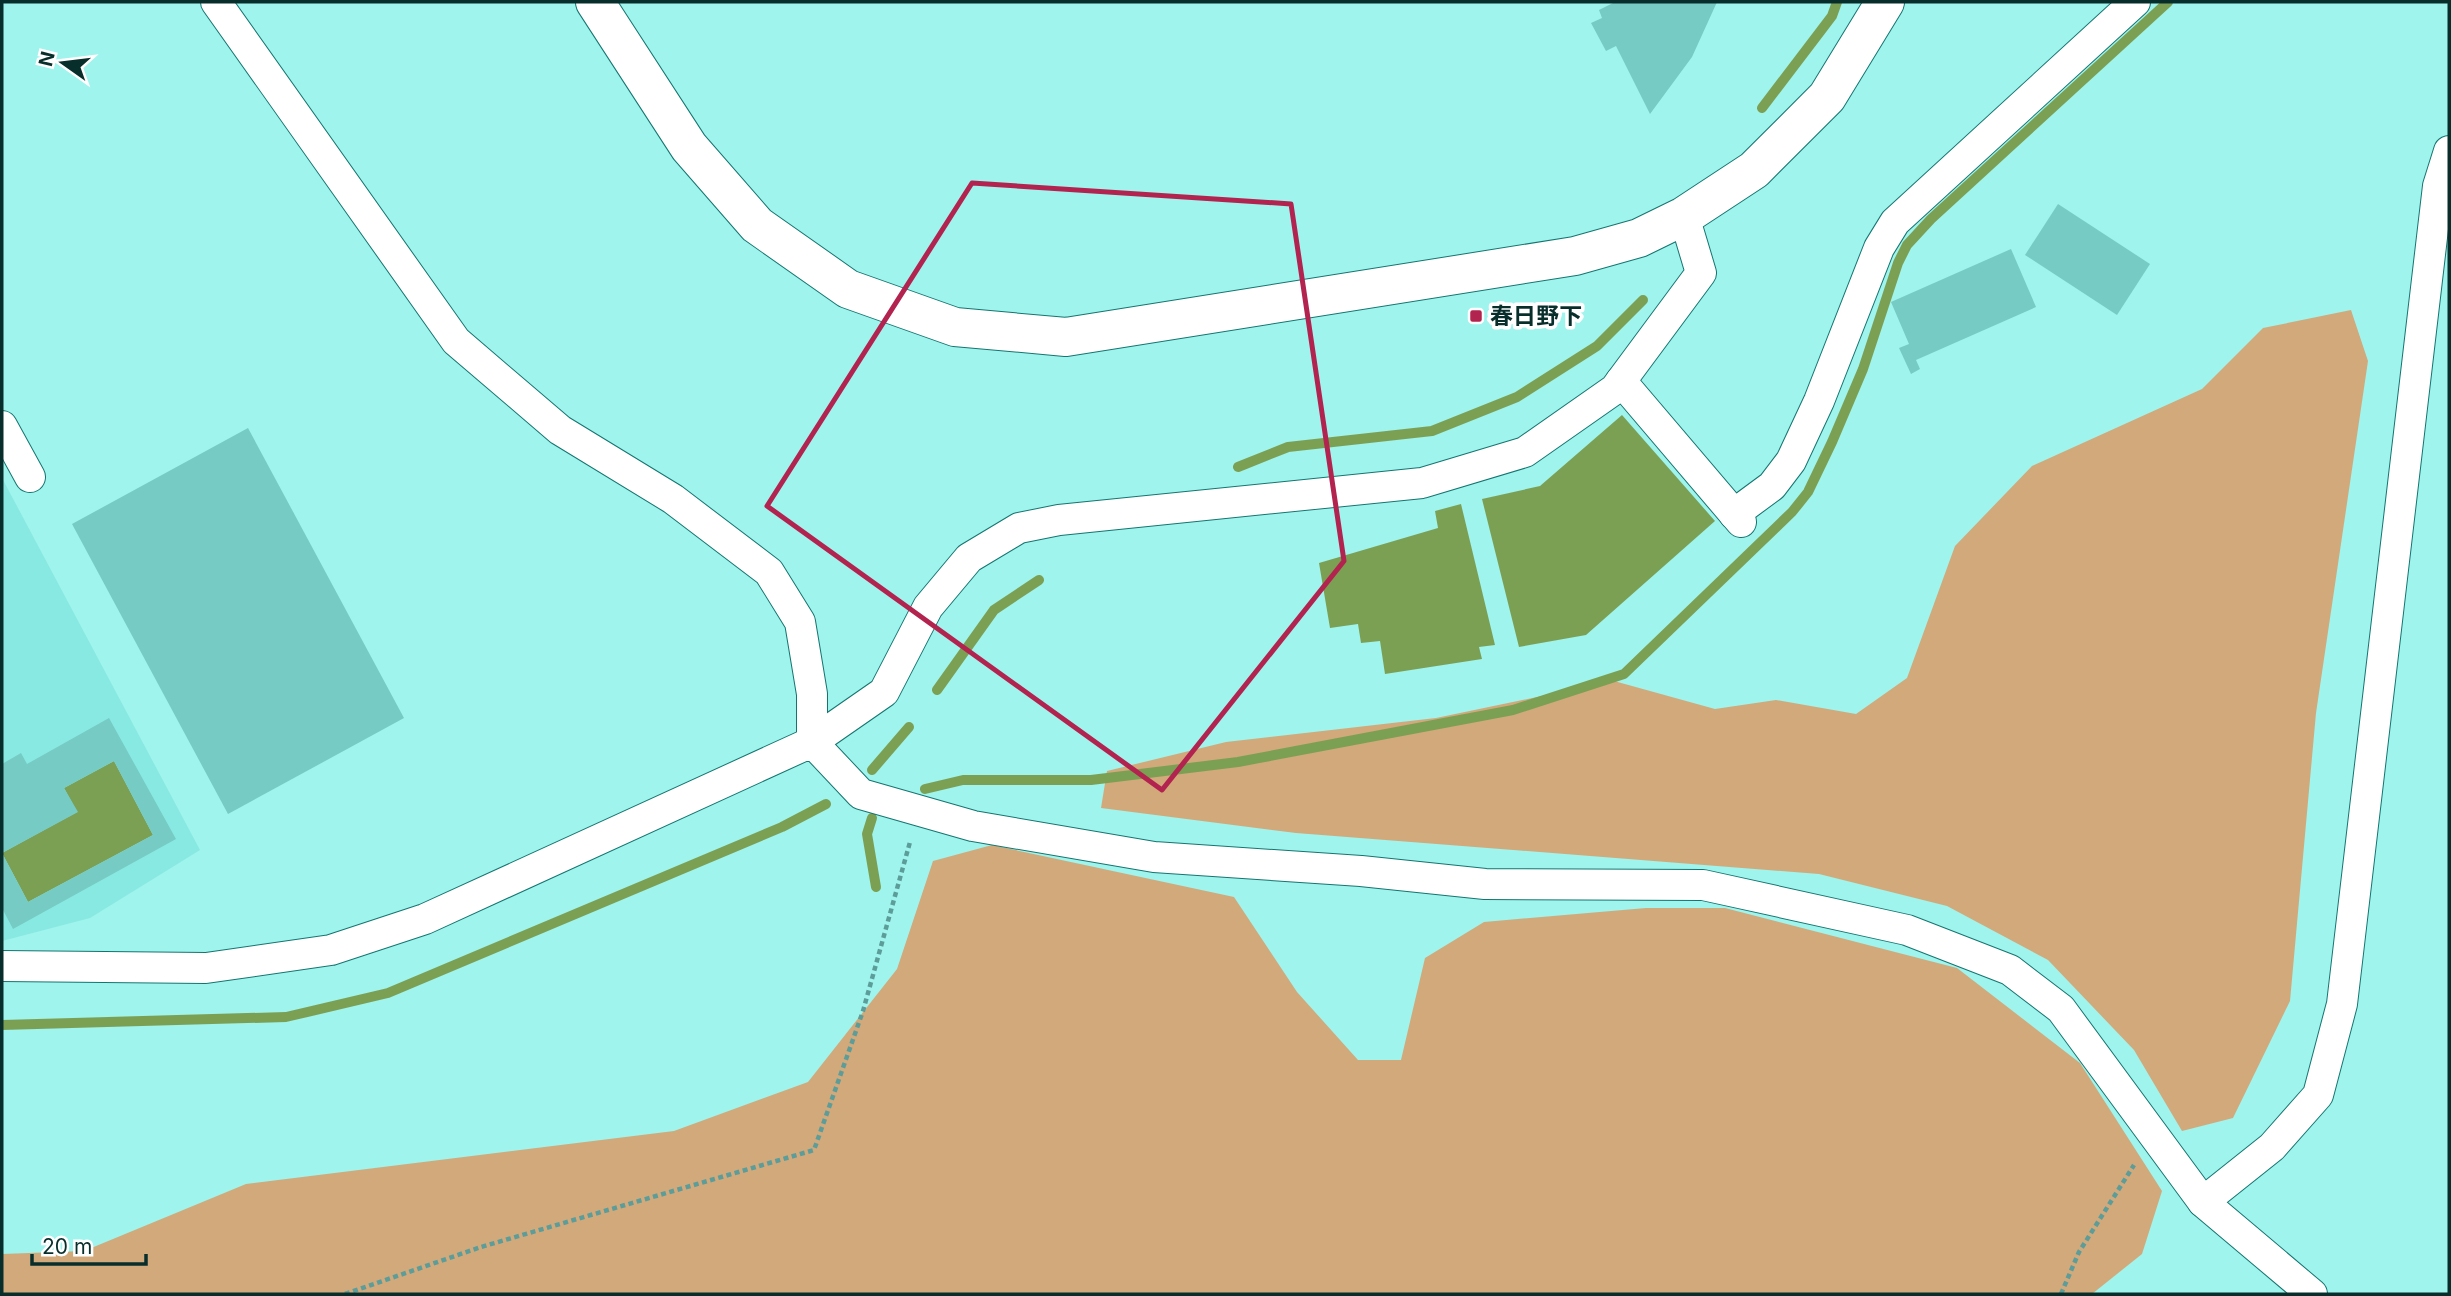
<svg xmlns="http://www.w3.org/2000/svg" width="2451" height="1296" font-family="Inter,'Noto Sans JP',sans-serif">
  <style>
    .built { fill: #88e9e2 }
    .green { fill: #d2a97b }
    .water { fill: #7ca053 }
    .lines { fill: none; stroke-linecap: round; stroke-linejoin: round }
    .stream { stroke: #7ca053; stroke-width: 10 }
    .building { fill: #76cbc5 }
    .minor-casing { stroke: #147570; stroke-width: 32 }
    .tertiary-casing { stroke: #147570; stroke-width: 40 }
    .path { stroke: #5d9d99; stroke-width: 4.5; stroke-dasharray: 5 3.5; stroke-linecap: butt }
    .minor { stroke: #fff; stroke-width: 30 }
    .tertiary { stroke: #fff; stroke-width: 38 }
    .marked { fill: none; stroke: #b3234f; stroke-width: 5; stroke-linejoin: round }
    .poi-dot { fill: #b3234f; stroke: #fff; stroke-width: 2.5 }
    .labels { text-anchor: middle; stroke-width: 7; stroke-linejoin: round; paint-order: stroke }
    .poi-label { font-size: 23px; font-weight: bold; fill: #082e2c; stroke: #fff; text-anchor: start }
  </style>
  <rect width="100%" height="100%" fill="#9ff4ed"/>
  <polygon class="built" points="2,478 200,850 90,918 2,941"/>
  <g class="green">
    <polygon points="2351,310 2368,361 2316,713 2290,1001 2233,1118 2182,1131 2134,1050 2048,960 1947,906 1819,874 1296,833 1101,808 1107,771 1226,742 1436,718 1614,681 1715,709 1776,700 1856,714 1907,678 1955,546 2032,466 2202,389 2263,328"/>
    <polygon points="992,845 1234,897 1297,992 1358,1060 1401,1060 1425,958 1484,922 1646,908 1725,908 1957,968 2080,1063 2162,1191 2142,1254 2092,1294 2,1294 2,1254 84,1251 246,1184 674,1131 808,1082 897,969 933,861"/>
  </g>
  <g class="water">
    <polygon points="1622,415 1715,521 1586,635 1519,647 1482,499 1540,486"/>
    <polygon points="1461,504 1495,645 1479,647 1482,659 1385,674 1380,641 1361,643 1358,624 1330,628 1319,563 1438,528 1435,511"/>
    <polygon points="114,761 153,835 28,902 2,853 77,812 64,788"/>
  </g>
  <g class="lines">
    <g class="stream">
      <polyline points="1762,108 1832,16 1837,2"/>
      <polyline points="1238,467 1288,447 1432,431 1517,397 1597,346 1643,300"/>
      <polyline points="937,690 994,610 1039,580"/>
      <polyline points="872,770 909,727"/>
      <polyline points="925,789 963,780 1091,780 1238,762 1513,710 1624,674 1792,512 1808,492 1832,442 1863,369 1898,263 1907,245 1931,219 2168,2"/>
      <polyline points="872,818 867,834 876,887"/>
      <polyline points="2,1025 286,1017 388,993 782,827 826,804"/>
    </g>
  </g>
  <g class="building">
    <polygon points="1615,2 1717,2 1692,57 1650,114 1616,46 1606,51 1591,23 1602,18 1599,10"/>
    <polygon points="2058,204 2150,264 2117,315 2025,255"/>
    <polygon points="2011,249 2036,307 1916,360 1920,369 1911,374 1899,348 1909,344 1891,302"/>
    <polygon points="248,428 404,718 228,814 72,524"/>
    <polygon points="109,718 176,839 13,929 2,908 2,853 28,902 153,835 114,761 64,788 78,812 2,853 2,764 21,753 27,764"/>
  </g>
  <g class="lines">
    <g class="minor-casing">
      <g id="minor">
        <polyline points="216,2 456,341 560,430 673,499 769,572 800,622 812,694 812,742 884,692 928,607 969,558 1019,528 1059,520 1422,483 1525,452 1615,389 1701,273 1684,216"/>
        <polyline points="1621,381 1741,522"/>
        <polyline points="2,426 30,477"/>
        <polyline points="1734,514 1772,486 1791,461 1819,401 1879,248 1895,222 2135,2"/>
        <polyline points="2,966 206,968 331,950 425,919 812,742 861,794 973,826 1154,857 1361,871 1485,884 1703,885 1907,930 2010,970 2061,1009 2203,1202 2312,1294"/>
        <polyline points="2203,1202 2272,1147 2318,1095 2342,1004 2438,186 2449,151"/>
      </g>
    </g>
    <g class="tertiary-casing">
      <polyline id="tertiary" points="595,2 689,147 757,225 848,289 955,327 1066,337 1575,256 1639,238 1684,216 1754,170 1827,97 1885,2"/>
    </g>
    <g class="path">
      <polyline points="345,1294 481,1247 814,1150 863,1011 910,842"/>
      <polyline points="2061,1294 2079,1252 2134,1165"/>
    </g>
    <use href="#minor" class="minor"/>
    <use href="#tertiary" class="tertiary"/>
  </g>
  <path class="marked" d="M972,183L1291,204L1344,561L1162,790L767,506Z"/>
  <rect class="poi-dot" x="1469" y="309" width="14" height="14" rx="3.5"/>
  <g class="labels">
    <g class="poi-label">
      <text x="1490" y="324">春日野下</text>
    </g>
  </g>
  <rect width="2451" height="1296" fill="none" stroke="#082e2c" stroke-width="7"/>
  <g transform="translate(63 63) rotate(284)" stroke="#ffffff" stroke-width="5" paint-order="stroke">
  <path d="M0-5L12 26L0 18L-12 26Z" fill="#082e2c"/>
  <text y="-10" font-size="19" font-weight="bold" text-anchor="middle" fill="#082e2c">N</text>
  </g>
  <path d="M32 1254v10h114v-10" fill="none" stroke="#082e2c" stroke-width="3.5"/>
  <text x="42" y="1254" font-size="21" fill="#082e2c" stroke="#ffffff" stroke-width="5" paint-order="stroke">20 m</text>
</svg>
